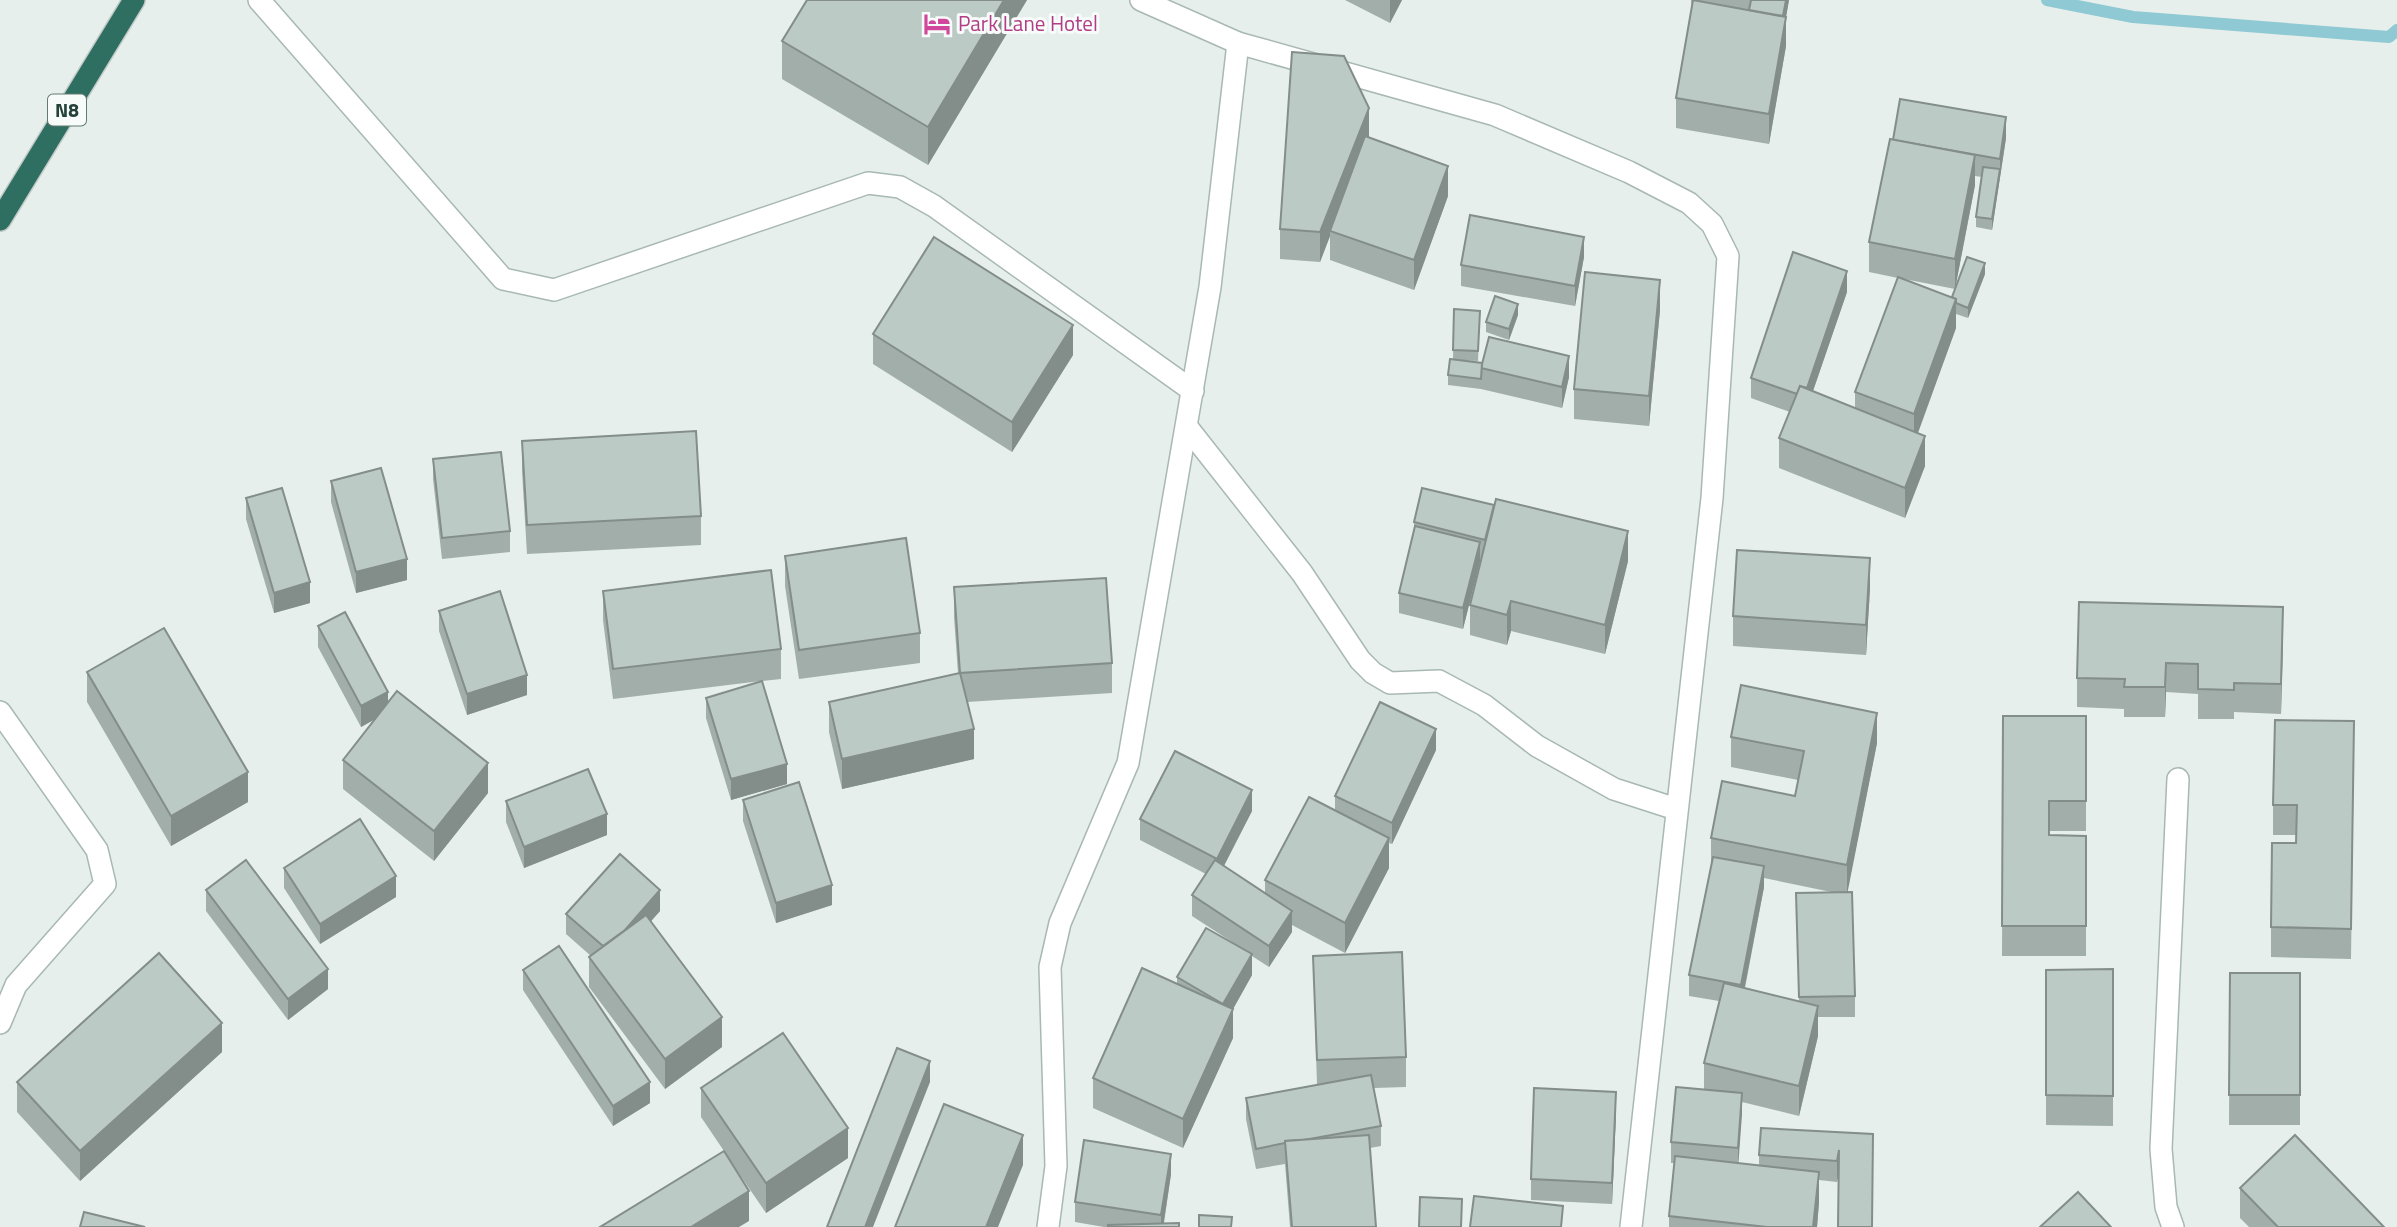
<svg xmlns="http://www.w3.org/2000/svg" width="2397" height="1227" font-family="'Titillium Web',sans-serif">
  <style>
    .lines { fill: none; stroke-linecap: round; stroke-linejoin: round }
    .stream { stroke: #8ec9d4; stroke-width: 12 }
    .street-casing { stroke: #a8b8b2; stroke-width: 24 }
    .highway-casing { stroke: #c2cac8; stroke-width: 24 }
    .street { stroke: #fff; stroke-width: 21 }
    .highway { stroke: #2f6f62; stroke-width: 21 }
    .wall { fill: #a1aea9; fill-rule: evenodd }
    .shaded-wall { fill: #838d89 }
    .building { fill: #bbcac4; stroke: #838d89; stroke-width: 2 }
    .labels { text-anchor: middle; stroke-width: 6; stroke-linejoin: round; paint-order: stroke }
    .shield { fill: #f7fbf9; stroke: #637a73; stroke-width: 2 }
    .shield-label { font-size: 19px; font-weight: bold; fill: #24423a }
    .hotel-label { font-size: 21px; fill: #b23c85; stroke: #f7fbf9; text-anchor: start }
  </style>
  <rect width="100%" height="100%" fill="#e6efeb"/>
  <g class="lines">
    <polyline class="stream" points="2047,0 2133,17 2389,37 2397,30"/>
    <g class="street-casing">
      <g id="street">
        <polyline points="259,0 503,279 554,290 868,183 900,187 934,206 1193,391"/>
        <polyline points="1238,43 1495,115 1629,172 1689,203 1712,224 1728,256 1712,498 1631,1227"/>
        <polyline points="1187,427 1302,573 1360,660 1373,673 1390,683 1439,681 1484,705 1537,746 1614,789 1676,809"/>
        <polyline points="0,712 97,850 105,884 16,985 0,1023"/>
        <polyline points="1048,1227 1056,1166 1050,967 1060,923 1128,763 1210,287 1238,43 1141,0"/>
        <polyline points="2173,1227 2166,1207 2161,1149 2178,779"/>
      </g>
    </g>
    <g class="highway-casing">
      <polyline id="highway" points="0,220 134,0"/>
    </g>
    <use href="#street" class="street"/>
    <use href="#highway" class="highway"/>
  </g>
  <g class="wall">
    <polygon points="807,0 1027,0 928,165 782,79 782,41"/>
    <polygon points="1345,0 1402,0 1390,23"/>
    <polygon points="1691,0 1789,0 1786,17 1786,46 1769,144 1676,128 1676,98 1692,8"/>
    <polygon points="1369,137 1448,196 1414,290 1330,260 1330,236 1320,262 1280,259 1280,229"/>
    <polygon points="2006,138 1992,230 1976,227 1976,217 1982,177 1975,176 1975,185 1955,289 1904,279 1952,297 1985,274 1968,318 1956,314 1956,328 1917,433 1925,466 1905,518 1779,468 1779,438 1790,412 1751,398 1751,378 1847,292 1813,391 1855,408 1855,392 1898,278 1869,272 1869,242 1893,140"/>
    <polygon points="1584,257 1575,306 1461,286 1461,265"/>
    <polygon points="1454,309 1480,311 1478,361 1457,360 1569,377 1562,408 1481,389 1448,385 1448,375 1453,360"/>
    <polygon points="1660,310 1649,426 1574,419 1574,389"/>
    <polygon points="1518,315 1509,340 1486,332 1486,322"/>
    <polygon points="873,334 1073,355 1012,452 873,364"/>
    <polygon points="522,441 701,516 701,545 527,554 522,471"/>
    <polygon points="433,459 510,531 510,552 442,559 433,479"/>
    <polygon points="331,481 407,580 356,593 331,502"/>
    <polygon points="246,498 310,603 274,613 246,519"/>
    <polygon points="1414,522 1628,561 1605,654 1511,631 1507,645 1470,635 1470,605 1481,560 1480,559 1463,629 1399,613 1399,593 1414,533"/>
    <polygon points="785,556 920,633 920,663 799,679 785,586"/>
    <polygon points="954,587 1112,663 1112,693 967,702 974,759 842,789 829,732 829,702 958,673 954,617"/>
    <polygon points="1870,588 1866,655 1733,646 1733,616"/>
    <polygon points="603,591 781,649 781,679 762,681 787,784 731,800 706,718 706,698 761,681 613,699 603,620"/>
    <polygon points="439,611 527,695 467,715 439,631"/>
    <polygon points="318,626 388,703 488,793 434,861 343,789 343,760 375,719 361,727 318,647"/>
    <polygon points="2283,637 2281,714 2234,712 2234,719 2198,719 2198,694 2166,692 2165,717 2124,717 2124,709 2077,707 2077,678"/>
    <polygon points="87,672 248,802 171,846 87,702"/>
    <polygon points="2003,716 2086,716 2086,831 2049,831 2049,835 2086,836 2086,956 2002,956"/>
    <path d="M1731,737L1877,743L1847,892L1855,996V1017H1818V1036L1799,1116L1742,1102L1738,1163L1759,1165V1155L1873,1134L1839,1172L1837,1182L1819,1180V1202L1817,1227H1669V1216L1674,1163H1671V1142L1704,1090V1063L1719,1001L1689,996V975L1711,866V838L1795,796L1798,780L1731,767ZM1764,878L1836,893H1796L1799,1001L1745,988L1764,887Z"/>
    <polygon points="1436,750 1392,844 1389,843 1389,868 1345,953 1292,925 1292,932 1269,967 1252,956 1252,975 1233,1009 1233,1038 1183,1148 1093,1108 1093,1078 1177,984 1177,977 1232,942 1192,916 1192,895 1206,874 1140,840 1140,819 1252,811 1224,866 1265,893 1265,880 1335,810 1335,796"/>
    <polygon points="2354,751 2351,959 2271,957 2271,927 2296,843 2296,835 2273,835 2273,805"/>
    <polygon points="743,800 832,905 776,923 743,821"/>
    <polygon points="506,801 607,835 524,868 506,822"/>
    <polygon points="284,868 396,897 320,944 284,888"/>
    <polygon points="206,890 328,989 288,1020 206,911"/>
    <polygon points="660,911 651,921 722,1047 665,1089 589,987 589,957 591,956 566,934 566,914"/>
    <polygon points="1313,956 1406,1057 1406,1087 1374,1088 1381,1126 1381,1146 1370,1148 1376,1227 1290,1227 1285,1164 1256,1169 1246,1119 1246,1098 1317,1085"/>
    <polygon points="2113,969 2113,1126 2046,1125 2046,970"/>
    <polygon points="523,970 650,1103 613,1126 523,990"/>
    <polygon points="2230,973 2300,973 2300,1125 2229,1125"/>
    <polygon points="222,1052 80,1181 17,1112 17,1082"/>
    <polygon points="701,1088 848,1158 766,1213 731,1162 749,1221 724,1151 701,1117"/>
    <polygon points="1616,1113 1612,1204 1531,1200 1531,1179"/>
    <polygon points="1171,1174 1164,1223 1179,1227 1104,1227 1075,1222 1075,1202"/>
    <polygon points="2240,1188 2384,1227 2249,1227 2240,1218"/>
  </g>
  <g class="shaded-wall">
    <polygon points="1004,0 1027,0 928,165 928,127"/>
    <polygon points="1390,0 1402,0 1390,23"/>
    <polygon points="1786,0 1789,0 1786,17 1786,46 1769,144 1769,114"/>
    <polygon points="1369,108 1369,138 1330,231 1330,236 1320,262 1320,232"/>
    <polygon points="2006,117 2006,138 1992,230 1992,219 2000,169 2000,159"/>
    <polygon points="1975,155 1975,185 1955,289 1955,259"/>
    <polygon points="1448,166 1448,196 1414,290 1414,260"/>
    <polygon points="1584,237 1584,257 1575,306 1575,286"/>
    <polygon points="1985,263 1985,274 1968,318 1968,308"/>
    <polygon points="1847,271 1847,292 1804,417 1804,396"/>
    <polygon points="1660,280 1660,310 1649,426 1649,396"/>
    <polygon points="1956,299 1956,328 1914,444 1914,414"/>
    <polygon points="1518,304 1518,315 1509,340 1509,329"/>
    <polygon points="1073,325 1073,355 1012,452 1012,422"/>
    <polygon points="1569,356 1569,377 1562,408 1562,387"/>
    <polygon points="1925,436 1925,466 1905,518 1905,488"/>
    <polygon points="1628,531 1628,561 1605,654 1605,625"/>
    <polygon points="1480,542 1480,562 1463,629 1463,608"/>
    <polygon points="1870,558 1870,588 1866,655 1866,625"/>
    <polygon points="407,559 407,580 356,593 356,572"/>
    <polygon points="310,582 310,603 274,613 274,593"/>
    <polygon points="1511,601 1511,631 1507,645 1507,615"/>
    <polygon points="2283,607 2283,637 2281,714 2281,684"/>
    <polygon points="2166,663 2166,692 2165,717 2165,687"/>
    <polygon points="527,675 527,695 467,715 467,694"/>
    <polygon points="388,692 388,712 361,727 361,706"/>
    <polygon points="1877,713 1877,743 1847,895 1847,865"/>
    <polygon points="974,729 974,759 842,789 842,759"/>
    <polygon points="1436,729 1436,750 1392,844 1392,823"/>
    <polygon points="488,763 488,793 434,861 434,831"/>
    <polygon points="787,764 787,784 731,800 731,779"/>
    <polygon points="248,772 248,802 171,846 171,816"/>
    <polygon points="1252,790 1252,811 1217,879 1217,859"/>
    <polygon points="607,814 607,835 524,868 524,847"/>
    <polygon points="1389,838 1389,868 1345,953 1345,923"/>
    <polygon points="1764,866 1764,887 1741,1006 1741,985"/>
    <polygon points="396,876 396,897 320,944 320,924"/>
    <polygon points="832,885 832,905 776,923 776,903"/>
    <polygon points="660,890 660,911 607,971 607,950"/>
    <polygon points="1292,911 1292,932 1269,967 1269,946"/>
    <polygon points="1252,954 1252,975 1233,1009 1233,1038 1183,1148 1183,1119 1223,1004"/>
    <polygon points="328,969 328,989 288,1020 288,999"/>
    <polygon points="1818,1006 1818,1036 1799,1116 1799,1086"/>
    <polygon points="722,1017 722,1047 665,1089 665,1059"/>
    <polygon points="222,1023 222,1052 80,1181 80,1151"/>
    <polygon points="930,1061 930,1082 873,1227 865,1227"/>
    <polygon points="650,1082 650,1103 613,1126 613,1106"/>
    <polygon points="1616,1092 1616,1113 1612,1204 1612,1183"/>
    <polygon points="1742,1093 1742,1114 1738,1169 1738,1148"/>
    <polygon points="848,1128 848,1158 766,1213 766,1183"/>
    <polygon points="1023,1135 1023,1165 998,1227 986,1227"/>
    <polygon points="1839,1150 1839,1170 1837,1182 1837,1161"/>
    <polygon points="1171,1154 1171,1174 1163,1227 1161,1227 1161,1215"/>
    <polygon points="1819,1172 1819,1202 1817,1227 1813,1227"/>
    <polygon points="749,1191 749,1221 739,1227 691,1227"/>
  </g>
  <g class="building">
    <polygon points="807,0 1004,0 928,127 782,41"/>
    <polygon points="1693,0 1786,17 1769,114 1676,98"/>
    <polygon points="1751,0 1786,0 1783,16 1749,10"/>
    <polygon points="1292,52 1344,56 1369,108 1320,232 1280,229"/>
    <polygon points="1900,99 2006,117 2000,159 1893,140"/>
    <polygon points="1365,136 1448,166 1414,260 1330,231"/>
    <polygon points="1890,139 1975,155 1955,259 1869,242"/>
    <polygon points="1983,167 2000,169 1992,219 1976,217"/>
    <polygon points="1470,215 1584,237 1575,286 1461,265"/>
    <polygon points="934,237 1073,325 1012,422 873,334"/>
    <polygon points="1793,252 1847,271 1807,388 1800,386 1797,394 1751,378"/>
    <polygon points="1967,257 1985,263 1968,308 1956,303 1956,299 1952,297"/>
    <polygon points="1585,272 1660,280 1649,396 1574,389"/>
    <polygon points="1898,277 1956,299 1914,414 1855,392"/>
    <polygon points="1495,296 1518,304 1509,329 1486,322"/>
    <polygon points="1454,309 1480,311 1478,351 1453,350"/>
    <polygon points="1489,337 1569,356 1562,387 1481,368"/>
    <polygon points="1450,359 1482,363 1481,379 1448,375"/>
    <polygon points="1800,386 1925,436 1905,488 1779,438"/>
    <polygon points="696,431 701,516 527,525 522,441"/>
    <polygon points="501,452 510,531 442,538 433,459"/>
    <polygon points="381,468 407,559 356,572 331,481"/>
    <polygon points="282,488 310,582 274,593 246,498"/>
    <polygon points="1422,488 1494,505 1485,540 1414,522"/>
    <polygon points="1496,499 1628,531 1605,625 1511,601 1507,615 1470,605"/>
    <polygon points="1415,526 1480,542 1463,608 1399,593"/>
    <polygon points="906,538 920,633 799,650 785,556"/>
    <polygon points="1737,550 1870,558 1866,625 1733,616"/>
    <polygon points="771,570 781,649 613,669 603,591"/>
    <polygon points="1106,578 1112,663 960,673 974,729 842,759 829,702 960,673 954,587"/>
    <polygon points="500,591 527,675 467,694 439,611"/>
    <polygon points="2079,602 2283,607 2281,684 2234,683 2234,690 2198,689 2198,664 2166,663 2165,687 2124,687 2125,679 2077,678"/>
    <polygon points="345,612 388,692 361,706 318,626"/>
    <polygon points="164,628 248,772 171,816 87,672"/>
    <polygon points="762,681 787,764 731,779 706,698"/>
    <polygon points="1741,685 1877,713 1847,865 1711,838 1722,781 1795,796 1804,751 1731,737"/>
    <polygon points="397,691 488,763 434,831 343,760"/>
    <polygon points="1380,702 1436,729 1392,823 1335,796"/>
    <polygon points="2003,716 2086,716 2086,801 2049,801 2049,835 2086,836 2086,926 2002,926"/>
    <polygon points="2275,720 2354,721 2351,929 2271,927 2272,843 2296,843 2297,805 2273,805"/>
    <polygon points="1175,751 1252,790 1217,859 1140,819"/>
    <polygon points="588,769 607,814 524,847 506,801"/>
    <polygon points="799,782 832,885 776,903 743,800"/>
    <polygon points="1309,797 1389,838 1345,923 1265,880"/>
    <polygon points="360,819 396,876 320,924 284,868"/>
    <polygon points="620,854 660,890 625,930 603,946 566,914"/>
    <polygon points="1713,857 1764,866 1741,985 1689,975"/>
    <polygon points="246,860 328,969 288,999 206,890"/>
    <polygon points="1215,860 1292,911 1269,946 1192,895"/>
    <polygon points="1852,892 1855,996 1799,997 1796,893"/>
    <polygon points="646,915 722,1017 665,1059 589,957"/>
    <polygon points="1206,928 1252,954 1223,1004 1177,977"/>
    <polygon points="559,946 650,1082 613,1106 523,970"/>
    <polygon points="1402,952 1406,1057 1317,1060 1313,956"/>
    <polygon points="159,953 222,1023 80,1151 17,1082"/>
    <polygon points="1142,968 1233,1009 1183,1119 1093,1078"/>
    <polygon points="2113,969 2113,1096 2046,1095 2046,970"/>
    <polygon points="2230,973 2300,973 2300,1095 2229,1095"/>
    <polygon points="1724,983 1818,1006 1799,1086 1704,1063"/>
    <polygon points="783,1033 848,1128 766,1183 701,1088"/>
    <polygon points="897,1048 930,1061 865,1227 827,1227"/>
    <polygon points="1371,1075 1381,1126 1304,1140 1285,1141 1285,1143 1256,1149 1246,1098"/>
    <polygon points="1676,1087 1742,1093 1738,1148 1671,1142"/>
    <polygon points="1534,1088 1616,1092 1612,1183 1531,1179"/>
    <polygon points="944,1104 1023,1135 986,1227 895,1227"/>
    <polygon points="1761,1128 1873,1134 1872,1227 1838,1227 1839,1150 1837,1161 1759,1155"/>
    <polygon points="1369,1135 1376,1227 1292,1227 1285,1141"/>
    <polygon points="2295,1135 2384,1227 2278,1227 2240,1188"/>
    <polygon points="1084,1140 1171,1154 1161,1215 1075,1202"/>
    <polygon points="724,1151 749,1191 691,1227 600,1227"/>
    <polygon points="1675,1156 1819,1172 1813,1227 1767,1227 1669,1216"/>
    <polygon points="2078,1192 2111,1227 2040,1227"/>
    <polygon points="1474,1196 1563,1206 1561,1227 1470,1227"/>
    <polygon points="1420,1197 1462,1199 1461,1227 1419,1227"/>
    <polygon points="84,1212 145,1227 80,1227"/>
    <polygon points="1199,1215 1232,1217 1231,1227 1199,1227"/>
    <polygon points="1179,1223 1179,1227 1108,1227 1108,1225"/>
  </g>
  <defs>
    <g id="hotel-bare" transform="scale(2.1)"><path d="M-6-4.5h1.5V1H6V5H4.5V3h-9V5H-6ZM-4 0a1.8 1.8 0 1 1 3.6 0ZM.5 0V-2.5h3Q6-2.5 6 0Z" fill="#d1479c" stroke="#f7fbf9" stroke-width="2.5" paint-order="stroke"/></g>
  </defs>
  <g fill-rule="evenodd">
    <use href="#hotel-bare" x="937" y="24"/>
  </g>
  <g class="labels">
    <rect class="shield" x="48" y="94.5" width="38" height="31" rx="5"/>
    <g class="shield-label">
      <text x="67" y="117">N8</text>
    </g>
    <g class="hotel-label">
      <text x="958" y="31">Park Lane Hotel</text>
    </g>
  </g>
</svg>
